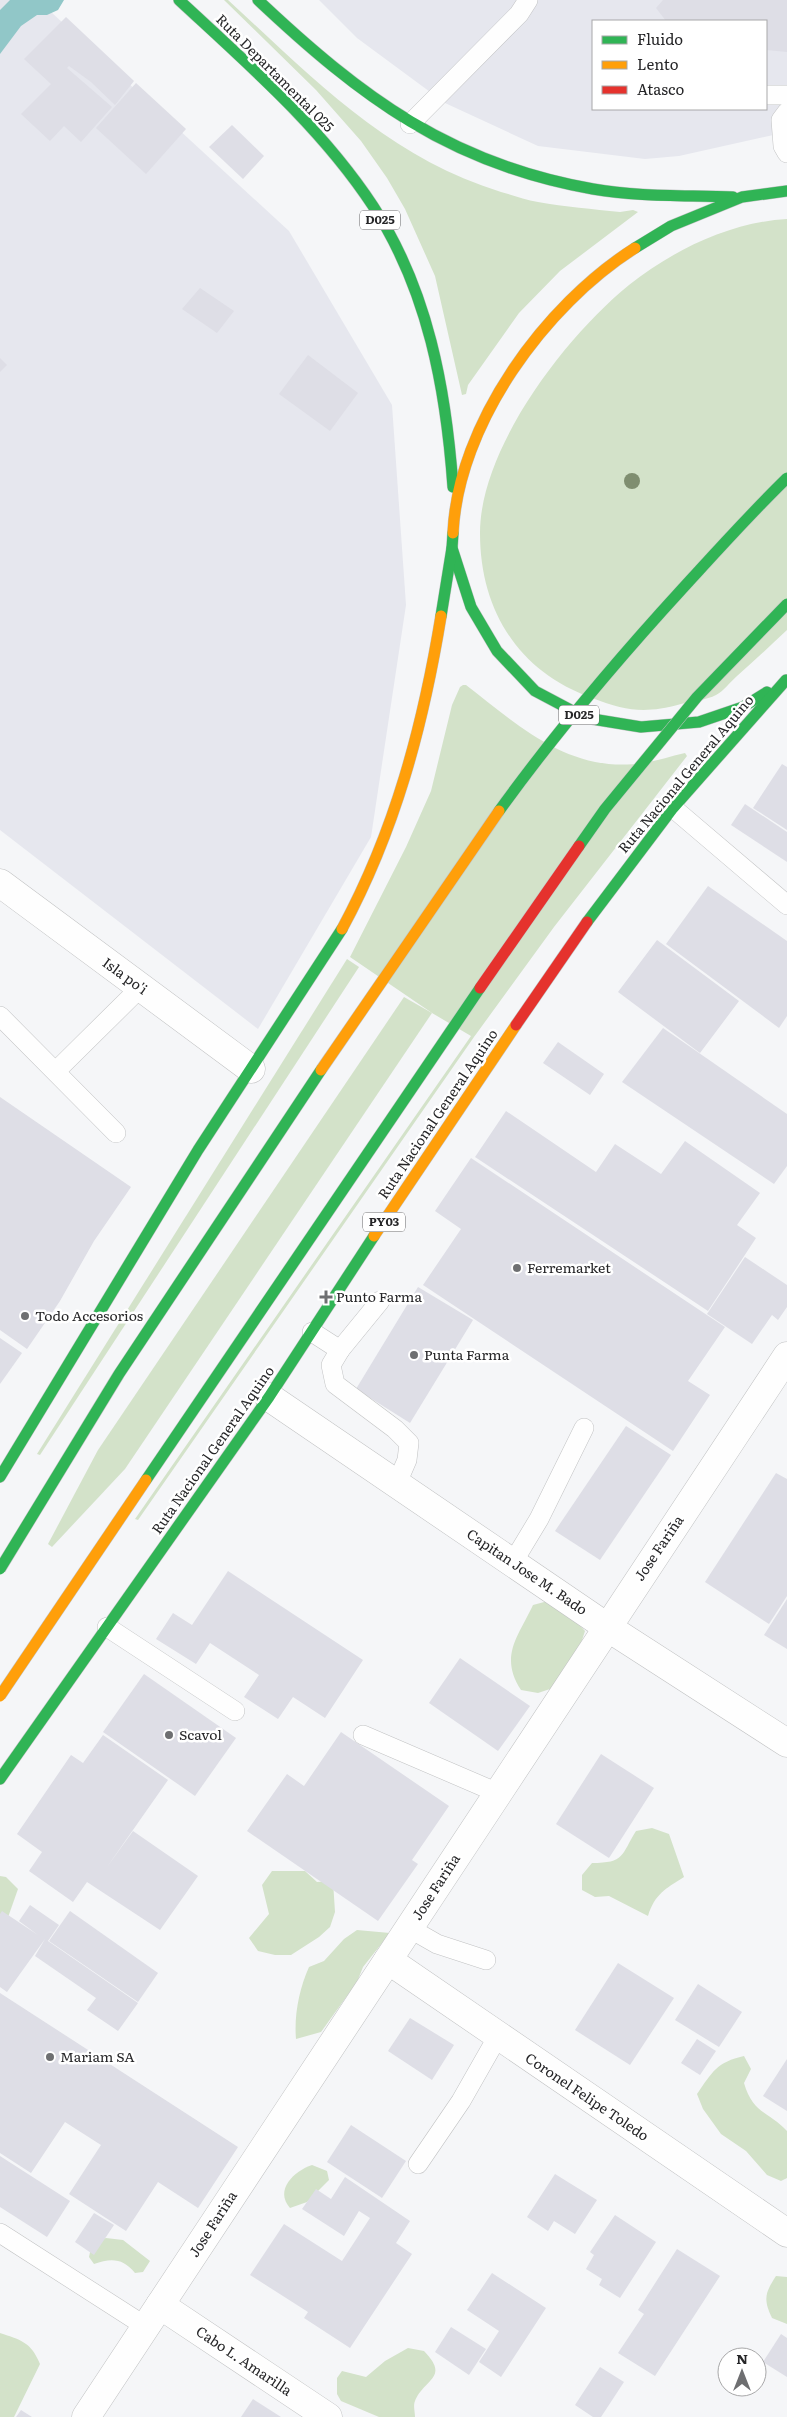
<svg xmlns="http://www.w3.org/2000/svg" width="787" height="2417" font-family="Literata,serif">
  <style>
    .built { fill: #e6e7ee; fill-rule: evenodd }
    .green { fill: #d3e2c9 }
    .water { fill: #91c7c8 }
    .building { fill: #dedee6 }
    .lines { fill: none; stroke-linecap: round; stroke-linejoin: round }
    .lane-casing { stroke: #c1c2c3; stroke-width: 20 }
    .street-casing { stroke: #c1c2c3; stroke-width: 29 }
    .fast-casing { stroke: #c1c2c3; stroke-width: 12 }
    .slow-casing { stroke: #c1c2c3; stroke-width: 12 }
    .jam-casing { stroke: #c1c2c3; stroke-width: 12 }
    .lane { stroke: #fefefe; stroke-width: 19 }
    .street { stroke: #fefefe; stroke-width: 28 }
    .fast { stroke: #30b455; stroke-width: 11 }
    .slow { stroke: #ff9f0a; stroke-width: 11 }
    .jam { stroke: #e5322d; stroke-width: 11 }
    .fast-bridge-casing { stroke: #c1c2c3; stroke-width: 12; stroke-linecap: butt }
    .slow-bridge-casing { stroke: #c1c2c3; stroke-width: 12; stroke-linecap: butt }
    .jam-bridge-casing { stroke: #c1c2c3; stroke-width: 12; stroke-linecap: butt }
    .fast-bridge { stroke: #30b455; stroke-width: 11 }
    .slow-bridge { stroke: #ff9f0a; stroke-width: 11 }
    .jam-bridge { stroke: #e5322d; stroke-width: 11 }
    .tree { fill: #7f8e70 }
    .poi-dot { fill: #6e6f71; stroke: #fff; stroke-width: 2 }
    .labels { text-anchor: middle; stroke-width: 5; stroke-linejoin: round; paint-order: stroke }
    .shield { fill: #fff; stroke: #676768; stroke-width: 1 }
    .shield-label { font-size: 12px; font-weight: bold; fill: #262628 }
    .street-label { font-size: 14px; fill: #262628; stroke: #fff }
    .poi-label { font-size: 14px; fill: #262628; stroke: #fff; text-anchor: start }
  </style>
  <rect width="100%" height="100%" fill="#f5f6f8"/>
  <g class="built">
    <polygon points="0,0 38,0 289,231 392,405 406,605 371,837 258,1029 0,830"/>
    <path d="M319,0H787V132L679,156L645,159L538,146L445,103L357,38ZM593,21H766V109H593Z"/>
  </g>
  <g class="green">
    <path d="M224,0H228C313,78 387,157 501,192C513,195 525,200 538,202C565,207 593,209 620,212L633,210L638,212L560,271L519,313L468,385L466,394L462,395L435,276L405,209L387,178L361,141L316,90Z"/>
    <path d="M787,219V630C770,646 754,661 737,676C730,682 724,691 716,695C707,700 692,701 681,704C644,714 627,711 592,698C519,672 480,611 480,533C480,448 565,337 629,285C673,250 731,222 787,219Z"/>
    <path d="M463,685H466C519,726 570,774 643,763C657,761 671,756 685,753L687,756L554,927L474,1037L138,1520L135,1519L471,1036L432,1013L350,957L406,847L431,791L452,705L460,687Z"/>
    <polygon points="347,959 359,967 40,1455 37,1454"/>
    <polygon points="404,997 432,1013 125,1469 52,1547 48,1544 98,1450"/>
    <path d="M548,1601L573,1618L585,1631L568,1683L538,1693L521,1690C499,1656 518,1637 533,1605Z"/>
    <path d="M652,1828L669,1834L684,1877C665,1889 655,1894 648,1916L609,1896L595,1897L582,1890V1875L592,1863C625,1863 621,1855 636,1831Z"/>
    <polygon points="272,1871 305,1871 317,1882 333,1881 335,1912 330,1927 319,1937 291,1955 275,1955 258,1951 249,1938 269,1914 262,1885"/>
    <polygon points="0,1876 6,1877 18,1889 6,1923 0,1922"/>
    <path d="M357,1930L390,1933L363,1967L357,1982L321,2032L296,2039C294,2016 299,1989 309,1967L324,1961L344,1939Z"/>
    <path d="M744,2056L751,2069L744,2083C753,2114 768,2111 787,2131V2178L781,2181L767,2175L746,2151L721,2134L703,2109L697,2094C712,2072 717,2062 744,2056Z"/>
    <path d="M312,2165L327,2171L329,2180L307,2202L290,2208C274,2190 294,2171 312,2165Z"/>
    <path d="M106,2238L123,2240L150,2261L143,2272L135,2273C123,2258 111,2258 94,2264L89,2257L92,2243Z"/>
    <path d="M776,2276L787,2277V2324L772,2318C763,2299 765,2293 776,2276Z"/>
    <path d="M0,2333C21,2340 31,2342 40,2364L14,2417H0Z"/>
    <path d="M408,2348L424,2351C450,2378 425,2378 415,2401C413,2405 415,2412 415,2417H379L341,2401L337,2394V2378L342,2371L366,2377L385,2361Z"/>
  </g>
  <polygon class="water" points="10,0 64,0 58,10 47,15 37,15 21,26 0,54 0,10"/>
  <g class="building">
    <polygon points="663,0 787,0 787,52 766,50 766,21 666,21 656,8"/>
    <polygon points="66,17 134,81 115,105 91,82 69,66 67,68 112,107 81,142 64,126 50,141 21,114 51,84 24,59"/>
    <polygon points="136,83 186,129 146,174 96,128"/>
    <polygon points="232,125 264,156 243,179 209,147"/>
    <polygon points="200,288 234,311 217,333 182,309"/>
    <polygon points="308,355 358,393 330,431 279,394"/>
    <polygon points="0,358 7,365 0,372"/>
    <polygon points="782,764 787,767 787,830 753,808"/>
    <polygon points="745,804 787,832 787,862 731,825"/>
    <polygon points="708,886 787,941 787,1016 779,1028 666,944"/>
    <polygon points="657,940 739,1001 700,1053 618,992"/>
    <polygon points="663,1028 787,1114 787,1166 774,1184 622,1082"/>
    <polygon points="558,1042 604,1074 590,1095 543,1063"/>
    <polygon points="0,1097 131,1187 94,1241 60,1301 27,1349 0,1330"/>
    <polygon points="506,1111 596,1172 615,1144 661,1174 685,1141 760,1193 737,1225 756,1238 708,1311 475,1157"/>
    <polygon points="471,1158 725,1327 688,1381 710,1395 673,1451 423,1285 461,1229 435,1211"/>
    <polygon points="745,1257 787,1285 787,1307 778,1320 772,1315 752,1344 707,1314"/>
    <polygon points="418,1287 473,1320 410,1423 356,1389"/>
    <polygon points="0,1338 22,1353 0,1384"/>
    <polygon points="626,1426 671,1455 600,1560 555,1531"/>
    <polygon points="776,1473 787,1479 787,1596 769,1624 705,1582"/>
    <polygon points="228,1571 363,1660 325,1718 293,1697 278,1719 244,1697 259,1675 210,1643 196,1664 156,1639 173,1613 192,1625"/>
    <polygon points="787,1599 787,1649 764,1635"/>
    <polygon points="460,1658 530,1706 498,1751 429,1703"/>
    <polygon points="144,1674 236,1738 195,1796 103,1732"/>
    <polygon points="341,1732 449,1806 412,1860 418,1864 378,1921 247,1831 287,1774 304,1786"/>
    <polygon points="103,1735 168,1780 107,1867 133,1831 198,1876 160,1930 87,1882 73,1902 29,1871 42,1852 17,1834 71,1755 83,1763"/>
    <polygon points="601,1754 654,1788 609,1858 556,1824"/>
    <polygon points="30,1905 59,1925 48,1941 138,2003 118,2031 87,2010 96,1998 35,1956 45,1939 7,1992 0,1987 0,1914 2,1911 38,1935 19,1921"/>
    <polygon points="70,1911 158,1973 138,2002 49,1941"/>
    <polygon points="618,1963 674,1998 630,2065 575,2030"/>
    <polygon points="698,1984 742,2012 719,2047 675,2020"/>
    <polygon points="0,1993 238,2147 198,2208 158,2182 126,2231 69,2194 101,2145 65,2122 31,2173 0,2153"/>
    <polygon points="410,2018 454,2045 432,2080 388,2051"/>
    <polygon points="697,2039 716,2051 700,2075 681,2063"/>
    <polygon points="787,2059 787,2111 763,2096"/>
    <polygon points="351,2125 406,2161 382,2198 327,2162"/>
    <polygon points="0,2156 70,2201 47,2237 0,2207"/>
    <polygon points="555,2174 597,2200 575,2234 554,2221 548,2231 527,2217"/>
    <polygon points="345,2177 410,2221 396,2243 412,2254 350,2348 304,2318 308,2312 250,2275 284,2224 342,2261 370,2218 359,2211 344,2236 302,2209 316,2189 331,2199"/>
    <polygon points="94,2213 114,2225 94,2255 75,2242"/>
    <polygon points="615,2215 656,2242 620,2298 599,2285 602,2279 586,2269 594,2255 590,2252"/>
    <polygon points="677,2249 720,2276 655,2376 618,2353 644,2314 638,2310"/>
    <polygon points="492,2273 546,2308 501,2377 479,2362 499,2331 467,2310"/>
    <polygon points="451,2327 486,2349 469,2375 435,2352"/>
    <polygon points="781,2334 787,2338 787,2377 763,2362"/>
    <polygon points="600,2367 624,2382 601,2417 593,2417 575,2405"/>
    <polygon points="253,2399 281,2417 241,2417"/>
    <polygon points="21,2410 32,2417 16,2417"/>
  </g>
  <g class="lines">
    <g class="lane-casing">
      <g id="lane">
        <polyline points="766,95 787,95"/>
        <polyline points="787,112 781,120 783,146 787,153"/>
        <polyline points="410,124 519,14 528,0"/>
        <polyline points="673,808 787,905"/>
        <polyline points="0,1016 116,1133"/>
        <polyline points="56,1071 141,987"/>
        <polyline points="380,1301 340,1350 331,1365 335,1384 395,1429 409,1443 407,1460 397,1483"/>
        <polyline points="312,1332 340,1350"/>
        <polyline points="513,1562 539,1519 584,1428"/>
        <polyline points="107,1627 235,1711"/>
        <polyline points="363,1735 498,1793"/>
        <polyline points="409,1928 437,1944 486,1960"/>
        <polyline points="418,2164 461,2101 498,2036"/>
        <polyline points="0,2233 145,2326"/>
      </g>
    </g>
    <g class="street-casing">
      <g id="street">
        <polyline points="0,883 251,1069"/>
        <polyline points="269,1397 607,1627 787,1743"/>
        <polyline points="388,1960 787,2233"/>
        <polyline points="160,2305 328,2417"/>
        <polyline points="86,2417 787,1356"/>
      </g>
    </g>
    <g class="fast-casing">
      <g id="fast">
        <path d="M179,0C248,64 321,127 373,206C428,290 446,389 453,487"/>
        <path d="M258,0C361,97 450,164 593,189C639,197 686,195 733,197"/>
        <polyline points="635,248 671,226 742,197 787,191"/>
        <polyline points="453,533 452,548 471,607 497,651 535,691 586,718 641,727 699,722 743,707 767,692"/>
        <polyline points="441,616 452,548"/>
        <polyline points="587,922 673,808 786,680"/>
        <polyline points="0,1477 198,1150 342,929"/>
        <polyline points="0,1779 269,1397 374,1236"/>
      </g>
    </g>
    <g class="slow-casing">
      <g id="slow">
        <path d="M453,533C458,424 545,305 635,248"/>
        <path d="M342,929C395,831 423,726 441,616"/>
        <polyline points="374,1236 516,1025"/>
      </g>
    </g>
    <g class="jam-casing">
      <polyline id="jam" points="516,1025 587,922"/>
    </g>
    <use href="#lane" class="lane"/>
    <use href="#street" class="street"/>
    <use href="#fast" class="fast"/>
    <use href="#slow" class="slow"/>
    <use href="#jam" class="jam"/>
    <g class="fast-bridge-casing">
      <g id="fast-bridge">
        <path d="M499,811C556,732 618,659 683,588C717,551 751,513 787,478"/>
        <polyline points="579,846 605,809 697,697 787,604"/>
        <polyline points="146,1480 480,988"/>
        <polyline points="0,1569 119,1374 321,1070"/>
      </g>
    </g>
    <g class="slow-bridge-casing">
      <g id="slow-bridge">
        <polyline points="321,1070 499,811"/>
        <polyline points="0,1696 146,1480"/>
      </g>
    </g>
    <g class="jam-bridge-casing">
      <polyline id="jam-bridge" points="480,988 579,846"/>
    </g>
    <use href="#fast-bridge" class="fast-bridge"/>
    <use href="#slow-bridge" class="slow-bridge"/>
    <use href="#jam-bridge" class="jam-bridge"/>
  </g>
  <circle class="tree" cx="632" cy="481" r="8"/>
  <g class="poi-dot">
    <circle cx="517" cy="1268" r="5"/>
    <path d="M323.5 1289.5h5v5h5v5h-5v5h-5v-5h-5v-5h5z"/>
    <circle cx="25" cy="1316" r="5"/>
    <circle cx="414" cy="1355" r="5"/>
    <circle cx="169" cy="1735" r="5"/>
    <circle cx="50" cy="2057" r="5"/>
  </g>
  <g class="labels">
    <g class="shield">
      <rect x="360" y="210.5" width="40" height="19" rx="4"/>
      <rect x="559" y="705.5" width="40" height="19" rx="4"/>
      <rect x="363" y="1212.5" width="42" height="19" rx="4"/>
    </g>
    <g class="shield-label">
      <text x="380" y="224">D025</text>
      <text x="579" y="719">D025</text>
      <text x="384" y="1226">PY03</text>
    </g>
    <g class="street-label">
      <text transform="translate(275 73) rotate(45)" y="5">Ruta Departamental 025</text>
      <text transform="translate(686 774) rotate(-50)" y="5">Ruta Nacional General Aquino</text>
      <text transform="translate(125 976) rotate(36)" y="5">Isla po'i</text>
      <text transform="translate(438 1114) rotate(-56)" y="5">Ruta Nacional General Aquino</text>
      <text transform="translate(213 1450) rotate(-55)" y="5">Ruta Nacional General Aquino</text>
      <text transform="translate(659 1548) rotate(-56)" y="5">Jose Fariña</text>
      <text transform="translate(527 1572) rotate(34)" y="5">Capitan Jose M. Bado</text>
      <text transform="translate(436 1887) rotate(-57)" y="5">Jose Fariña</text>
      <text transform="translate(587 2097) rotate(34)" y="5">Coronel Felipe Toledo</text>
      <text transform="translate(213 2224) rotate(-57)" y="5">Jose Fariña</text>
      <text transform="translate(244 2361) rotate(34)" y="5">Cabo L. Amarilla</text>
    </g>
    <g class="poi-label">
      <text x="527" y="1273">Ferremarket</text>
      <text x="336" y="1302">Punto Farma</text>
      <text x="35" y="1321">Todo Accesorios</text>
      <text x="424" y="1360">Punta Farma</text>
      <text x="179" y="1740">Scavol</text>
      <text x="60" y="2062">Mariam SA</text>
    </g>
  </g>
  <rect x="592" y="20" width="175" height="90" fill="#ffffff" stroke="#a8a8a9"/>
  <rect x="602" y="36" width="25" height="8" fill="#30b455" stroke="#a8a8a9"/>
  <text x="637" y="45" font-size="15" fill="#262628">Fluido</text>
  <rect x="602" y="61" width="25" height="8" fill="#ff9f0a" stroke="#a8a8a9"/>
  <text x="637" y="70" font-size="15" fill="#262628">Lento</text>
  <rect x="602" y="86" width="25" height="8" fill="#e5322d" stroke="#a8a8a9"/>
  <text x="637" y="95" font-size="15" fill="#262628">Atasco</text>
  <g transform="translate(742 2372)"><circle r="24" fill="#ffffff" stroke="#a8a8a9"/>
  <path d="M0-4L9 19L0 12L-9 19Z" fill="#6e6f71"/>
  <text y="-8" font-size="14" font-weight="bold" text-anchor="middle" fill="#262628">N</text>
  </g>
</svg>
